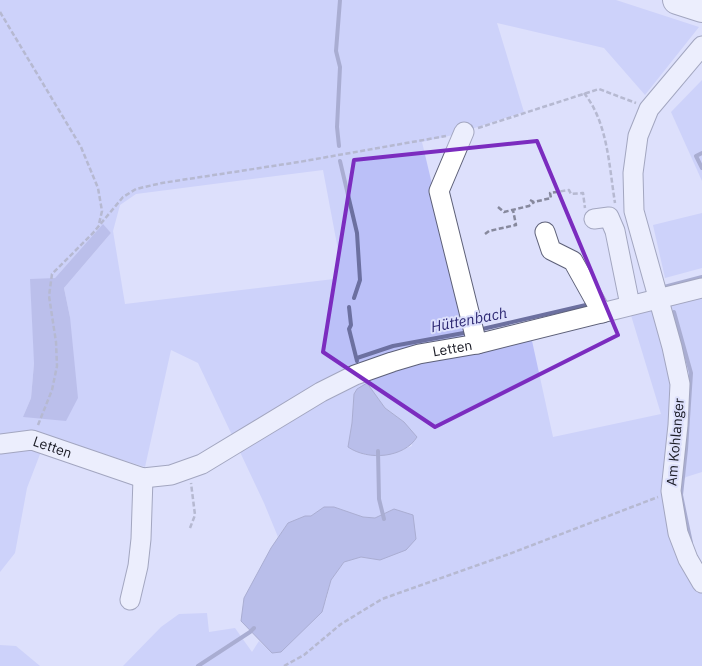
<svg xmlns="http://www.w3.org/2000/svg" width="702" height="666" font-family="'IBM Plex Sans',sans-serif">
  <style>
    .green { fill: #bbc0f8; fill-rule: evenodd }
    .forest { fill: #9398d8 }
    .water { fill: #8f94d4; stroke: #6c70a0 }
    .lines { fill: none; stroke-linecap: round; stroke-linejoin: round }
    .stream { stroke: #6c70a0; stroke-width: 4 }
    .minor-casing { stroke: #5d6078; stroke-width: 21 }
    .highway-casing { stroke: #5d6078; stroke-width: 30 }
    .path { stroke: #87899d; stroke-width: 2.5; stroke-dasharray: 5 2.5; stroke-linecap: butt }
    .minor { stroke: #fff; stroke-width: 19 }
    .highway { stroke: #fff; stroke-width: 28 }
    .marked { fill: none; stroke: #7b2cbf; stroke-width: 4; stroke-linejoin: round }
    .labels { text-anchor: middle; stroke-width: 4; stroke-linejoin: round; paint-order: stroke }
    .street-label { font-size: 14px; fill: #1a1b25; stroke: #dde0fc }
    .water-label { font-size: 15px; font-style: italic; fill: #2e2974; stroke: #dde0fc }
  </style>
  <rect width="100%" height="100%" fill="#dde0fc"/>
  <g class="green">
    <path d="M0,0H616L699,27L645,95L604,48L497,23L524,112L453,135L422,142L469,340L529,327L553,437L661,414L630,312L702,294V472L686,477L667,497L702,586V666H123L161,627L179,614L207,613L209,632L235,628L252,652L259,641L272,653L326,601L331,580L344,562L361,557L380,560L394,509L375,518L363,517L334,507H324L311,516L288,523L278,537L264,503L198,363L171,350L145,467L33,432L42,449L27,488L15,553L0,572ZM323,170L339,255L334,279L125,304L113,231L120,205L136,194ZM103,225L111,233L64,288L70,317L23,417L31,398L34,363L55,278ZM367,383L385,408L404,422L412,446C390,454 369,462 348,447L352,423Z"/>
    <polygon points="702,80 702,181 671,112"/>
    <polygon points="702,213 702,268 665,278 653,225"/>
    <polygon points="0,645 16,646 40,666 0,666"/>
  </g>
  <polygon class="forest" points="103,224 111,233 64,288 70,317 78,398 66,421 23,417 31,398 34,363 30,279 55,278"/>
  <g class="water">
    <path d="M367,383L385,408L404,422L417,437C404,458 368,461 348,447L352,423L354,394L357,389Z"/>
    <polygon points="324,507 334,507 363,517 375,518 394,509 413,515 416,539 406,550 380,560 361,557 344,562 331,580 322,612 281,652 272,653 241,621 244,598 271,548 288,523 305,516 311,516"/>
  </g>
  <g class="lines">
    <g class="stream">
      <polyline points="339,146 337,127 340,67 336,51 340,0"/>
      <polyline points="702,153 696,156 702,168"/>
      <polyline points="340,161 357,233 360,280 354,298"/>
      <polyline points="664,287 702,277"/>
      <polyline points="349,307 351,325 349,329 357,361"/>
      <polyline points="674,312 691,373 686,449 681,495 691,543"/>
      <polyline points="478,330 586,305"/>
      <polyline points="357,358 393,346 469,332"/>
      <polyline points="378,451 379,499 384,519"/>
      <polyline points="198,666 250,632 254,628"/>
    </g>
    <g class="minor-casing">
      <g id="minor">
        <polyline points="702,46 649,109 638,136 633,173 634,211 672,347 680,384 678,425 671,491 678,533 688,559 702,583"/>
        <polyline points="464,132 439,191 477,344"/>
        <polyline points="594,219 609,217 615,231 630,305"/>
        <polyline points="545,232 551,250 573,261 602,313"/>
        <path id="s1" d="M0,444L32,440L143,478L171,475L202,464L321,392L355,375L392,362L419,354L477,344L702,288"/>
        <polyline points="130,600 138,566 141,539 143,478"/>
      </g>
    </g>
    <g class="highway-casing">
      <polyline id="highway" points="677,0 702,8"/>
    </g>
    <g class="path">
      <polyline points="0,12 81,147 98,188 102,211 99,224"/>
      <path d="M584,93C608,123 609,166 615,203"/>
      <polyline points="478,128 599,89 636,103"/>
      <polyline points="530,200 534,202 551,198 550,193 569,190 571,194 583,193 585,208"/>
      <polyline points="498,207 504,212 529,206 534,202"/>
      <polyline points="485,234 489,231 516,225 513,210"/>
      <polyline points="38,425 52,390 57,366 56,342 49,296 52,274 93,233 123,197 136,189 162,183 299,162 446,136"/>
      <polyline points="190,528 195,515 191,483"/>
      <polyline points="284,666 304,655 341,624 382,599 509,554 658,497"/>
    </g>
    <use href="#minor" class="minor"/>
    <use href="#highway" class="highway"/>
  </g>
  <path d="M0 0H702V666H0ZM537,141L618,335L435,427L323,352L354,160Z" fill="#dde0fc" fill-opacity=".55" fill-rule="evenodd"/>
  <path class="marked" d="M537,141L618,335L435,427L323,352L354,160Z"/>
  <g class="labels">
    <g class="street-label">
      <text dy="5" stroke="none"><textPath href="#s1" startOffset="489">Letten</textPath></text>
      <text transform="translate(675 442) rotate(-85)" y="5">Am Kohlanger</text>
      <text dy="5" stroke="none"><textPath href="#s1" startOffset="54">Letten</textPath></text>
    </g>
    <g class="water-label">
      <text transform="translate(469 320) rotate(-11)" y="5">Hüttenbach</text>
    </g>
  </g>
</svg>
